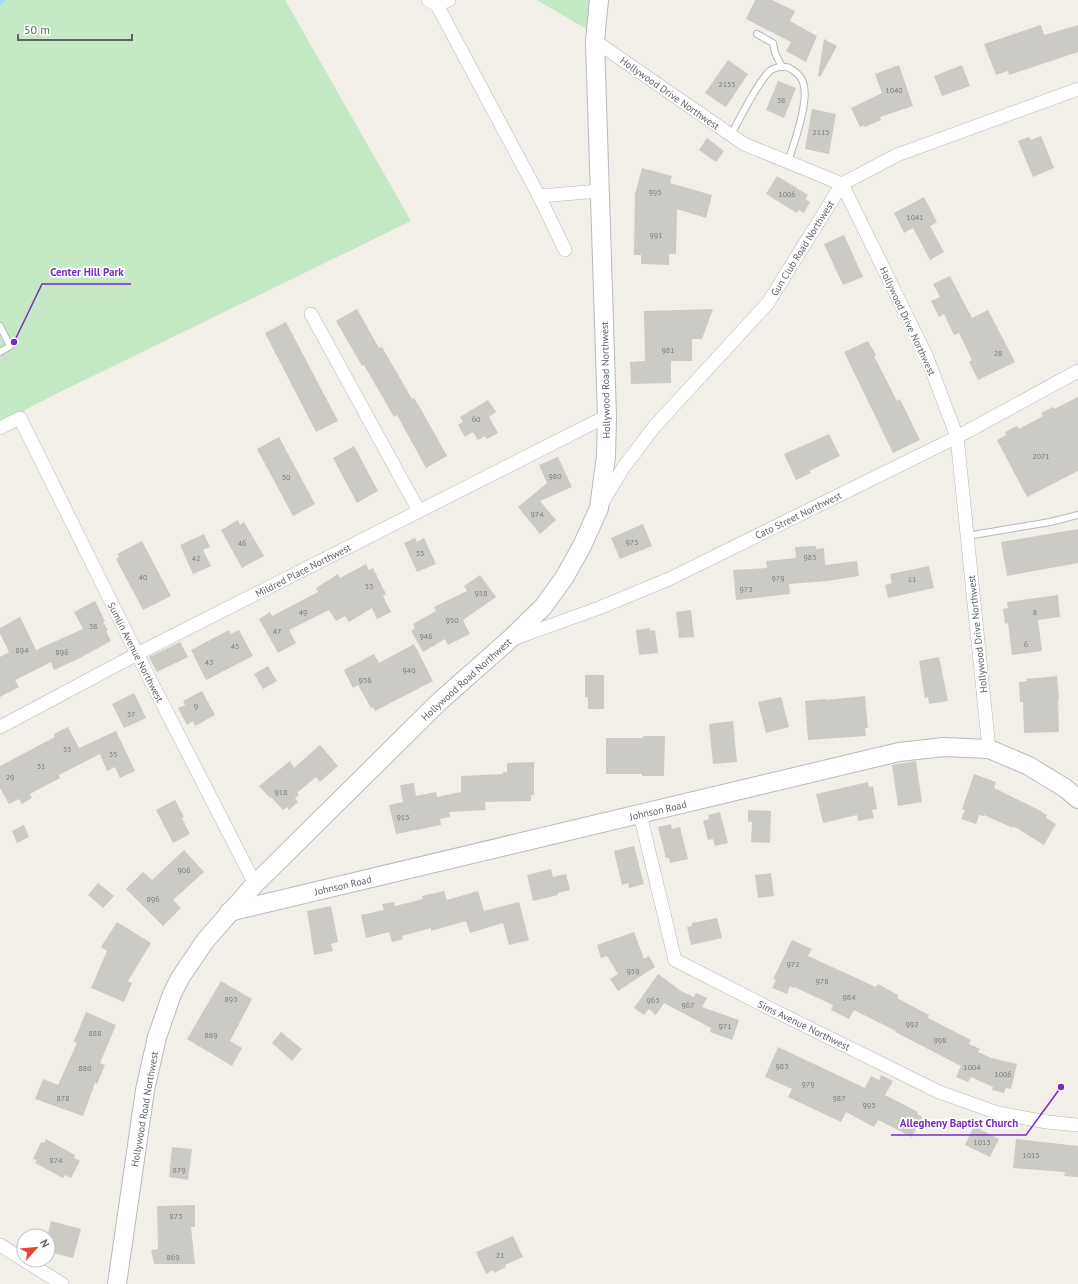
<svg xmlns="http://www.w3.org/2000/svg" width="1078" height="1284" font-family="'PT Sans',sans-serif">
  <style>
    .green { fill: #c5e8c5 }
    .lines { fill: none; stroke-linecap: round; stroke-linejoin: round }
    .stream { stroke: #aadaff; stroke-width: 4.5 }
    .building { fill: #cccac5 }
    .lane-casing { stroke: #b5b8bc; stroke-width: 8 }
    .street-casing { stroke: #b5b8bc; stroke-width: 14 }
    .secondary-casing { stroke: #b6babf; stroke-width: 20 }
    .lane { stroke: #fff; stroke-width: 6 }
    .street { stroke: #fff; stroke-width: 13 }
    .secondary { stroke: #fff; stroke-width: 18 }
    .labels { text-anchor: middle; stroke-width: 3.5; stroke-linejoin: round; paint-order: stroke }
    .number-label { font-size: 8px; fill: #7a7d7f }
    .street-label { font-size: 10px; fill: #5f6368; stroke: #fff }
    .leader { fill: none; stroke: #7b2cbf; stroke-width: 1.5 }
    .callout-dot { fill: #7b2cbf; stroke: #fff; stroke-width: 1.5 }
    .callout-label { font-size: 11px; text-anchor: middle; font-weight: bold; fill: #7b2cbf; stroke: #fff; stroke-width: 3.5; stroke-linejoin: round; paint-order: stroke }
  </style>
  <rect width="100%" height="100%" fill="#f1efe8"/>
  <g class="green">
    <polygon points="0,0 285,0 411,221 56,394 0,423"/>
    <polygon points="537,0 605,0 600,37"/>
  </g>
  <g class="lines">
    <polyline class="stream" points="0,3 3,0"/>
  </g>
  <g class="building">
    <polygon points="755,0 772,0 795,11 790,21 817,36 806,62 786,51 791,42 746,19"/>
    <polygon points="1041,25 1044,35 1078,25 1078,52 1009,75 1008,71 996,75 984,44"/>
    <polygon points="824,39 837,46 820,77 818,76"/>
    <polygon points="728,60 748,74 726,107 705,93"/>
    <polygon points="899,65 913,106 880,117 881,120 865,127 864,125 860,127 851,108 882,93 875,74"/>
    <polygon points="962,65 970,86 942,96 934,76"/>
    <polygon points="778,81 796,88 784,118 766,110"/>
    <polygon points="812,109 836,114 829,154 805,149"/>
    <polygon points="1041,136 1054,168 1033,177 1018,141 1029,137 1031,140"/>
    <polygon points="707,138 724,151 716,162 699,150"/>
    <polygon points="642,168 672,176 670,183 712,195 706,218 677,209 676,254 669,254 669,265 641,264 641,255 634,255 635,194"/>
    <polygon points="777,176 808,195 805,199 810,202 804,213 799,210 797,213 766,194"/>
    <polygon points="924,197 937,222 930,226 944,252 930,260 913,228 904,233 894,213"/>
    <polygon points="844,235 863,277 843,285 824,244"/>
    <polygon points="950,276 972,318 988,310 1015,362 978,380 969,362 972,360 959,333 954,335 944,314 939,317 931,301 940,297 933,284"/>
    <polygon points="357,309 379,348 382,347 412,399 414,398 422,411 447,456 426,468 397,415 394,417 364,365 362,366 336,321"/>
    <polygon points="713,309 702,339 692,339 692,361 671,361 671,383 631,384 630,362 645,361 644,311"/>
    <polygon points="286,322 338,421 316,432 265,333"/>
    <polygon points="868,341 876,355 874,356 897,401 900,399 920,440 893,453 844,352"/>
    <polygon points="1078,397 1078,471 1027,497 997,440 1006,435 1005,432 1017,426 1019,429 1043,416 1041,413 1053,407 1054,409"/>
    <polygon points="488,400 496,412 489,417 498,433 487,439 485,436 478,440 473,432 465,437 458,425 463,422 460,417"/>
    <polygon points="829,434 840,456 809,471 811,473 796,480 784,454"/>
    <polygon points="279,437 315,504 293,516 257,449"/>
    <polygon points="354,446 378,491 357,503 333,458"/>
    <polygon points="558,457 572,487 540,501 556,520 540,534 518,507 547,483 539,465"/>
    <polygon points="238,520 240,525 244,522 264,556 242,568 221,530"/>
    <polygon points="643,524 652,546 620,559 611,538"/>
    <polygon points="1078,529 1078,563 1007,576 1001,542"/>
    <polygon points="204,534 210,547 203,550 211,566 193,574 180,545"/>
    <polygon points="415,538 417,542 424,538 436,564 417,572 404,543"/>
    <polygon points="142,541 171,596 143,610 116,559 119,557 117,554"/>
    <polygon points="816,546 816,549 824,548 825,565 857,561 859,576 827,581 789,584 790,594 736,600 733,570 767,568 766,561 796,558 795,547"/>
    <polygon points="366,564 369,570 373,568 386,594 383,596 391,612 377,619 372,608 349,622 345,616 336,621 329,610 289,630 296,643 278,653 259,619 270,612 272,616 318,592 316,588 338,574 340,578"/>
    <polygon points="929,566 934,588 888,598 885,585 892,583 890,574"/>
    <polygon points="480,575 496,597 463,620 470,634 448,645 445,639 423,652 411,631 415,628 413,624 436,611 434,607 467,591 464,586"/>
    <polygon points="1058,595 1060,617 1038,620 1042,651 1012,655 1008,623 1005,624 1003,609 1008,608 1007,602"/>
    <polygon points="95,601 105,621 103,622 108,630 106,631 111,641 80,658 54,670 51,662 15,680 19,687 0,697 0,657 9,652 0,634 0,628 20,617 36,650 83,629 74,612"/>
    <polygon points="691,610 694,637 679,638 676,612"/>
    <polygon points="650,628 650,631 655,630 658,653 639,655 636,630"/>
    <polygon points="229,630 231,634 239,630 253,656 206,680 191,650"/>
    <polygon points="180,642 188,657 157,672 149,657"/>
    <polygon points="414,644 433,681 375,711 373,707 371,708 358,685 353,688 344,670 374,654 379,663"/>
    <polygon points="939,657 948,701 929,704 928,697 925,698 919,661"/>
    <polygon points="268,666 277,681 263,689 254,674"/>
    <polygon points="585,675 604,675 604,709 588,709 588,697 585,697"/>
    <polygon points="1057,676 1059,698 1058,699 1059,732 1024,733 1023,702 1020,702 1019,682 1027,681 1026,679"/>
    <polygon points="202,691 215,715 195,726 193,721 187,725 178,708 185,705 183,701"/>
    <polygon points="134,693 146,718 124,728 112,704"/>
    <polygon points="865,696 868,728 865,728 866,736 808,740 805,701 826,699 826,700"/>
    <polygon points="781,697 789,727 766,733 758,702"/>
    <polygon points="733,721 737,762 713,764 709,724"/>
    <polygon points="68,727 79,748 116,731 135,771 120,778 115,767 107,771 100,754 59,775 60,778 30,794 32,798 22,804 19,799 9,804 0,788 0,766 55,737 54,734"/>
    <polygon points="643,736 665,736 664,776 642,776 642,774 606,774 606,738 643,738"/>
    <polygon points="320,745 338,766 320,782 316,777 297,793 299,795 295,798 298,802 289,810 287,807 283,810 271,797 270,798 259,786 290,761 294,768"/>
    <polygon points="916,761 922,802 898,806 892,765"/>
    <polygon points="534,762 534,795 531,795 531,801 485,802 486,810 449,812 450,817 440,819 441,825 396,834 389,805 403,802 400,785 414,783 416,796 436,792 437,797 461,792 461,776 503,774 503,772 507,772 507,763"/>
    <polygon points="974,774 996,782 994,788 1037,809 1047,815 1046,818 1056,824 1044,845 1013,826 1013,828 984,815 984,816 979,815 976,824 961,819 965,810 962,809"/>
    <polygon points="868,782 869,787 873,786 877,809 872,810 874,818 858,821 857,815 823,823 816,794"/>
    <polygon points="175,800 184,817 182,818 190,834 173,843 156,810"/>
    <polygon points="748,810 771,811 770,843 751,842 752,822 748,822"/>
    <polygon points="720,812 728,843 715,846 713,839 708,840 703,821 709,819 708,815"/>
    <polygon points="671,824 672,829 680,827 688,859 670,863 669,858 666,858 658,827"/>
    <polygon points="24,825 29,837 17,843 12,831"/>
    <polygon points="634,846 644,884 629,888 628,883 622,885 614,851"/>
    <polygon points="184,850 204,872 173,900 181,908 163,926 126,889 143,872 152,880"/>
    <polygon points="551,869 553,877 566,874 570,890 558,893 558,895 533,901 527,875"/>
    <polygon points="771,873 774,896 758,898 755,875"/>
    <polygon points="98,883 114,896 103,908 88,895"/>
    <polygon points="444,891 447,900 478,891 484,911 519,902 529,940 509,945 503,923 470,933 466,921 431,931 431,928 402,936 403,939 392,942 389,932 366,938 361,915 384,910 382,904 394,902 395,906 423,899 422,896"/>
    <polygon points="331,906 338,942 331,944 333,951 314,955 307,911"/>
    <polygon points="717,918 722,938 691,945 687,927 692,926 692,923"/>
    <polygon points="117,922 151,943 128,981 132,983 124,1002 91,988 107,951 101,947"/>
    <polygon points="634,932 644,959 649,956 655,967 618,991 610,979 618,974 607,956 601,958 597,945"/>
    <polygon points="792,940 812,949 808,956 876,987 878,984 898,995 897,998 929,1015 928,1018 971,1040 969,1044 980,1049 978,1052 991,1058 1017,1064 1011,1089 1006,1088 1004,1093 992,1090 993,1087 971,1077 968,1082 956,1077 961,1066 895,1032 896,1031 854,1010 849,1019 831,1010 833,1005 794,987 793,988 790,986 787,994 772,988 776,980 773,979"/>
    <polygon points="658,974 681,991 694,997 696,993 707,998 702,1007 739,1020 732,1040 710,1032 711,1028 664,1003 656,1015 649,1009 644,1015 634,1008"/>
    <polygon points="221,981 252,999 230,1041 242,1048 232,1066 187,1039"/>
    <polygon points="86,1012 116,1025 100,1063 105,1065 97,1084 95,1083 83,1116 35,1099 43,1079 58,1085 77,1043 74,1041"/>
    <polygon points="281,1032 302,1049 292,1061 272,1043"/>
    <polygon points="778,1047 865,1088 871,1076 879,1080 881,1075 893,1081 885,1095 918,1112 917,1114 922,1117 912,1137 878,1120 874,1127 846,1112 841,1122 788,1097 792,1089 765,1077"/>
    <polygon points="974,1126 999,1139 990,1157 965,1145"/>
    <polygon points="46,1139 75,1155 74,1158 80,1161 71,1178 65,1175 63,1178 35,1163 37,1160 33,1159 41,1142 44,1143"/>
    <polygon points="1016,1139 1078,1146 1078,1177 1064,1176 1065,1172 1013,1168"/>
    <polygon points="172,1147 192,1149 188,1180 169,1177"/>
    <polygon points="195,1205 195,1227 191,1227 195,1264 154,1264 151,1250 158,1249 157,1206"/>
    <polygon points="51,1221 81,1229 73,1258 48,1252 48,1234"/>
    <polygon points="513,1236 523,1257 505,1265 506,1267 494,1273 493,1270 486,1274 476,1252"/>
  </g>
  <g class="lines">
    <g class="lane-casing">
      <g id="lane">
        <polyline points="757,34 773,43 775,53 782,67"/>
        <path d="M731,135C739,120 759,79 771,70C776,67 786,65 791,69C796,72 801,77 803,82C810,100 794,143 788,162"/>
        <polyline points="0,326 10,346 0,352"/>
        <polyline points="967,536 1050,522 1078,515"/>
      </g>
    </g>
    <g class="street-casing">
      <g id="street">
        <polyline points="428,0 437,5 539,196 600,191"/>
        <polyline points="437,5 449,0"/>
        <polyline points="595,41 744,144 842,184 926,355 957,437 989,749"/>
        <polyline points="539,196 565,250"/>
        <polyline points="311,314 419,511"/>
        <polyline points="0,428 20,418 137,654 255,884"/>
        <polyline points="602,503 623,468 654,427 768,303 842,184 897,155 1078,89"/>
        <polyline points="513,639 599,608 669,579 957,437 1078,371"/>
        <polyline points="0,727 137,654 607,416"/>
        <polyline points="640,814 675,960 775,1011 939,1092 998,1113 1047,1122 1078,1125"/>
        <polyline points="0,1245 24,1260"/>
        <polyline points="24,1260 62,1284"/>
      </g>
    </g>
    <g class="secondary-casing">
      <g id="secondary">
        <polyline points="229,912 899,752 944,747 989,749 1029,766 1065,788 1078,799"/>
        <polyline points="117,1284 145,1090 157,1037 172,994 180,978 205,941 255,884 440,701 509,640 543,607 564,578 582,546 599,508 606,456 607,416 595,41 599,0"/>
      </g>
    </g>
    <use href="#lane" class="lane"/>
    <use href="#street" class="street"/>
    <use href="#secondary" class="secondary"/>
  </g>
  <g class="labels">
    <g class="number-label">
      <text x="727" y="87">2155</text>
      <text x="894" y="93">1040</text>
      <text x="781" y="103">38</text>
      <text x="821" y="135">2115</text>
      <text x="655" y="195">995</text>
      <text x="787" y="197">1006</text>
      <text x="915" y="220">1041</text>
      <text x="656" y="238">991</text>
      <text x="668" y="353">981</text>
      <text x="998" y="356">28</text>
      <text x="476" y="422">60</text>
      <text x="1041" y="459">2071</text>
      <text x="555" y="479">980</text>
      <text x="286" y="480">50</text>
      <text x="537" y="517">974</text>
      <text x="632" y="545">975</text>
      <text x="242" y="546">46</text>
      <text x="420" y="556">55</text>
      <text x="810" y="560">985</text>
      <text x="196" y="561">42</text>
      <text x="143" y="580">40</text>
      <text x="778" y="581">979</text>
      <text x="912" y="582">11</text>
      <text x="369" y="589">53</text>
      <text x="746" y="592">973</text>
      <text x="481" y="596">958</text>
      <text x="303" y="615">49</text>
      <text x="1035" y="615">8</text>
      <text x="452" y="623">950</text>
      <text x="93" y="629">38</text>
      <text x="277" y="634">47</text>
      <text x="426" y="639">946</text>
      <text x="1026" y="647">6</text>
      <text x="235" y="649">45</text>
      <text x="22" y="653">894</text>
      <text x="62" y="655">896</text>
      <text x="209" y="665">43</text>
      <text x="409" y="673">940</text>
      <text x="365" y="683">936</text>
      <text x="196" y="709">9</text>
      <text x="131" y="717">37</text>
      <text x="67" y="752">33</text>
      <text x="113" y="757">35</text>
      <text x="41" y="769">31</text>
      <text x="10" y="780">29</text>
      <text x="281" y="795">918</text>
      <text x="403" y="820">915</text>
      <text x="184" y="873">906</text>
      <text x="153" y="902">896</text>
      <text x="793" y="967">972</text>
      <text x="633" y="974">959</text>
      <text x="822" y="984">978</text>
      <text x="849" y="1000">984</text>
      <text x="231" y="1002">893</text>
      <text x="653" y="1003">963</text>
      <text x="688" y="1008">967</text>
      <text x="912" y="1027">992</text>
      <text x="725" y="1029">971</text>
      <text x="95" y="1036">888</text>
      <text x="211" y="1038">889</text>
      <text x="940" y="1043">998</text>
      <text x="782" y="1069">983</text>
      <text x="972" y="1070">1004</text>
      <text x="85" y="1071">880</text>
      <text x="1003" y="1077">1006</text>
      <text x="808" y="1087">979</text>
      <text x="63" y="1101">878</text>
      <text x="839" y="1101">987</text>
      <text x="869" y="1108">993</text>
      <text x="982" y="1145">1013</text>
      <text x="1031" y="1158">1015</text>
      <text x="56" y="1163">874</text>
      <text x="179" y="1173">879</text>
      <text x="176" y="1219">873</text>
      <text x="500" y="1258">21</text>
      <text x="173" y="1260">869</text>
    </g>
    <g class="street-label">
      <text transform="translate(670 93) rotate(35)" y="4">Hollywood Drive Northwest</text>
      <text transform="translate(802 248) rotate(-58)" y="4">Gun Club Road Northwest</text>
      <text transform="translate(908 321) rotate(65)" y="4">Hollywood Drive Northwest</text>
      <text transform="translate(605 380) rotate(-91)" y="4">Hollywood Road Northwest</text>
      <text transform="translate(798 515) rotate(-26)" y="4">Cato Street Northwest</text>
      <text transform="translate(303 570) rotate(-27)" y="4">Mildred Place Northwest</text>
      <text transform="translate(977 634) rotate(-96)" y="4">Hollywood Drive Northwest</text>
      <text transform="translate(136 652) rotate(63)" y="4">Sumlin Avenue Northwest</text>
      <text transform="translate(466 679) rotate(-42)" y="4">Hollywood Road Northwest</text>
      <text transform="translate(658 810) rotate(-13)" y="4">Johnson Road</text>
      <text transform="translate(343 885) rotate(-13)" y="4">Johnson Road</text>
      <text transform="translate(804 1025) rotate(26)" y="4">Sims Avenue Northwest</text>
      <text transform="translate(144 1109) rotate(-80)" y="4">Hollywood Road Northwest</text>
    </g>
  </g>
  <path class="leader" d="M14 342L42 284H131M1061 1087L1026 1135H891"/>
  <g class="callout-dot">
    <circle cx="14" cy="342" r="4"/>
    <circle cx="1061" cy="1087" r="4"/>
  </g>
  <g class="callout-label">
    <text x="87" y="276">Center Hill Park</text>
    <text x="959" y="1127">Allegheny Baptist Church</text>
  </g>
  <g transform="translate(36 1248) rotate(63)"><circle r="19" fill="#ffffff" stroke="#bfc1c3"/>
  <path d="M0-3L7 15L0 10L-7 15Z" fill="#ea4335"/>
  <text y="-6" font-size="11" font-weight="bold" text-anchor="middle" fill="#5f6368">N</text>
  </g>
  <path d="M18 34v6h114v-6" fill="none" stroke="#5f6368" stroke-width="2"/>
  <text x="24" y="34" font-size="12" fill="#5f6368" stroke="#ffffff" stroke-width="3" paint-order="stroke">50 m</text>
</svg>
